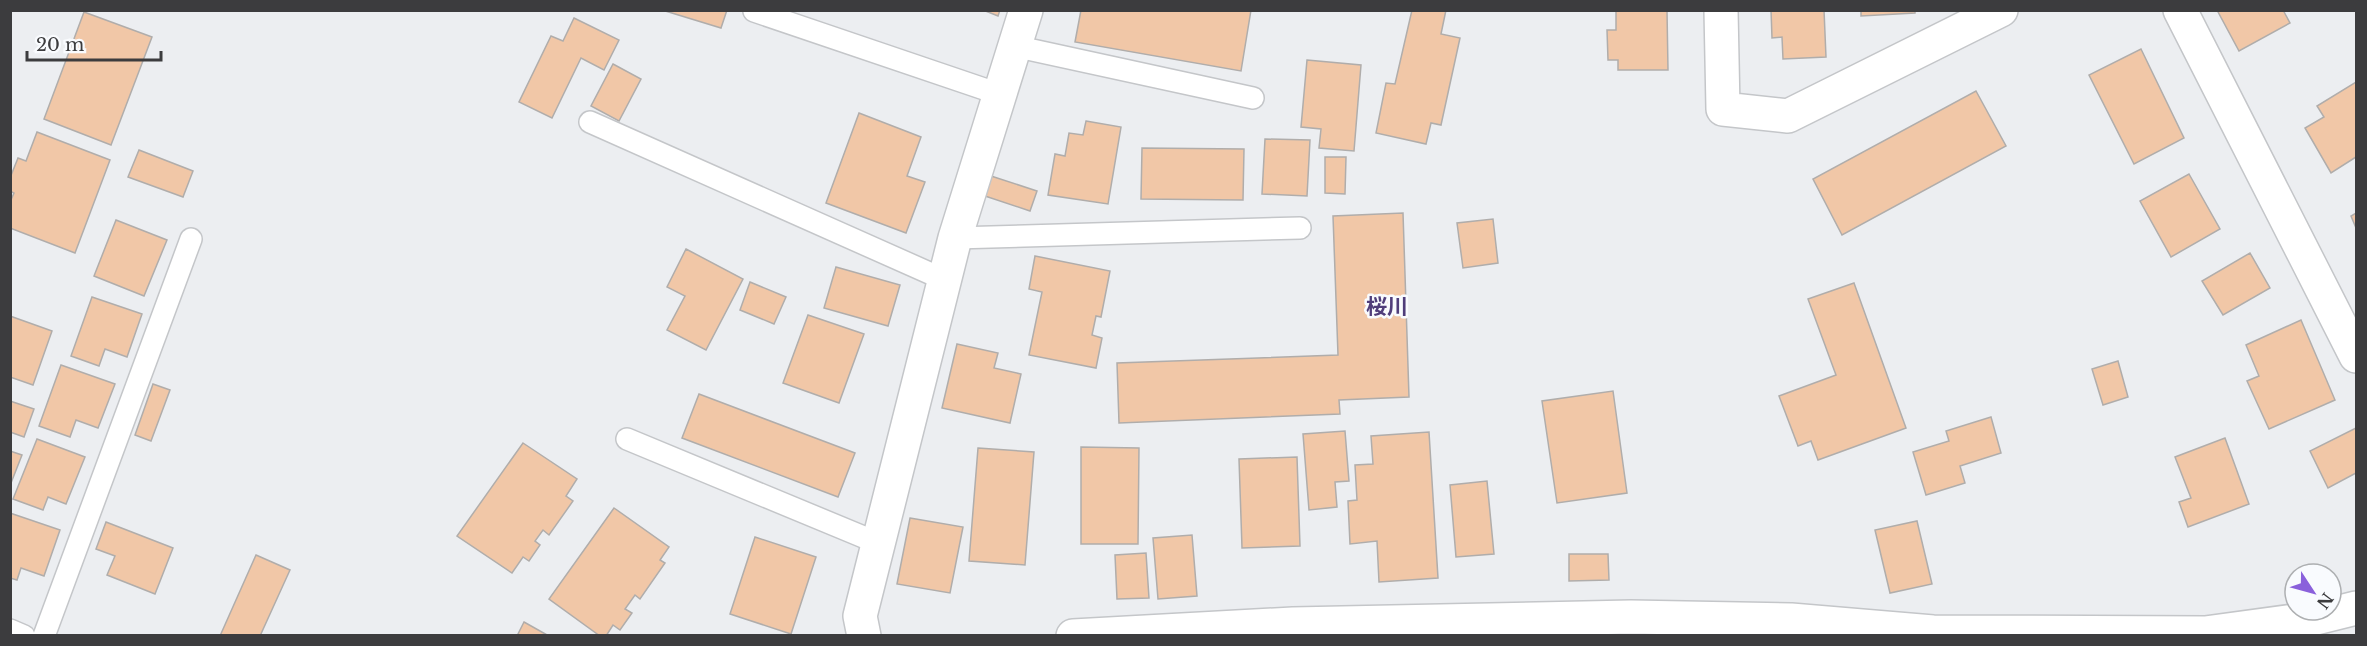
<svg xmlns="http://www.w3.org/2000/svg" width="2367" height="646" font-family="'Libre Baskerville','Noto Sans JP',serif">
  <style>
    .building { fill: #f1c7a7; stroke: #b0adab; stroke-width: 1.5 }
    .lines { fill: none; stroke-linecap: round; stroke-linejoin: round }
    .lane-casing { stroke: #c4c6c9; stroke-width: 24 }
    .street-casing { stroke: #c4c6c9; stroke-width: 36 }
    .primary-casing { stroke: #c4c6c9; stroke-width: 36 }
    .lane { stroke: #fff; stroke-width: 21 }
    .street { stroke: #fff; stroke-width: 33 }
    .primary { stroke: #fff; stroke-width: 33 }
    .labels { text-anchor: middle; stroke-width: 5; stroke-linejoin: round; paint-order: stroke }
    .neighbourhood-label { font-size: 21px; font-weight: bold; fill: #503d7a; stroke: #f9fbfe }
  </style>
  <rect width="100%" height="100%" fill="#eceef1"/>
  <g class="building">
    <polygon points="662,10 727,10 721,28"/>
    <polygon points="983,10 1000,10 998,16"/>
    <polygon points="1081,10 1251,10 1241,71 1075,42"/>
    <polygon points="1412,10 1446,10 1441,34 1460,38 1441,125 1431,123 1426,144 1376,133 1386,83 1395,84"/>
    <polygon points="1616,10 1667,10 1668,70 1618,70 1618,60 1608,60 1607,30 1616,30"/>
    <polygon points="1771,10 1824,10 1826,57 1783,59 1782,37 1772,38"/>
    <polygon points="1861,10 1915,10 1915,13 1861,16"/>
    <polygon points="2217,10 2283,10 2290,23 2239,51"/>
    <polygon points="84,12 152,37 111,145 44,119"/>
    <polygon points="574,18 619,40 604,70 581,58 552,118 519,102 551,36 563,41"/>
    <polygon points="2141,49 2184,138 2134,164 2089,75"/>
    <polygon points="1307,60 1361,65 1354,151 1319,148 1321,129 1301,127"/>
    <polygon points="613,64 641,79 619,121 591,106"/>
    <polygon points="2356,82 2356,157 2331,173 2305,128 2324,117 2317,106"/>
    <polygon points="1976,91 2006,146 1842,235 1813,179"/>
    <polygon points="859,113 921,137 907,176 925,182 906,233 826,203"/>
    <polygon points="1086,121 1121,127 1108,204 1048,195 1055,154 1065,156 1069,133 1083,135"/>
    <polygon points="37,132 110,160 75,253 10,228 10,202 14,193 10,191 10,178 18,158 26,161"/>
    <polygon points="1265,139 1310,140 1307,196 1262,194"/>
    <polygon points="1142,148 1244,149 1243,200 1141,199"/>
    <polygon points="139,150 193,171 183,197 128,177"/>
    <polygon points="1325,157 1346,157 1345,194 1325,193"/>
    <polygon points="2189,174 2220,229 2171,257 2140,201"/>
    <polygon points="991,176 1037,191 1030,211 985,196"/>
    <polygon points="1403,213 1409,397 1339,400 1340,414 1119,423 1117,363 1338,355 1333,216"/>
    <polygon points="2356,213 2356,228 2351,216"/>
    <polygon points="1493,219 1498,263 1463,268 1457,223"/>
    <polygon points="116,220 167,240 144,296 94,276"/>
    <polygon points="686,249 743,279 706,350 667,330 685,296 667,287"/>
    <polygon points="2250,253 2270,288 2223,315 2202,281"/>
    <polygon points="1035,256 1110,271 1101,317 1096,316 1092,335 1102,338 1096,368 1029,355 1042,292 1029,289"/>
    <polygon points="836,267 900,285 888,326 824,308"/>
    <polygon points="750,282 786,297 774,324 740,310"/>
    <polygon points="1854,283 1906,428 1818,460 1811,441 1798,446 1779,396 1836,375 1808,299"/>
    <polygon points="92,297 142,314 127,357 105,349 99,366 71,356"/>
    <polygon points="808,315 864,334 839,403 783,383"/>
    <polygon points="10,316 52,331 33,385 10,377"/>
    <polygon points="2301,320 2335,400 2269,429 2247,381 2259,376 2246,345"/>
    <polygon points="957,344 998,353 994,368 1021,374 1010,423 942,408"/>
    <polygon points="2118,361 2128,397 2103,405 2092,369"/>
    <polygon points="61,365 115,384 98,428 76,420 70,437 39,426"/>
    <polygon points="153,384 170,390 151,441 135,435"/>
    <polygon points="1613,391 1627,493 1557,503 1542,401"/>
    <polygon points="699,394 855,453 838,497 682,438"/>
    <polygon points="10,401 34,409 24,437 10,432"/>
    <polygon points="1991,417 2001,453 1960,466 1965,483 1926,495 1913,452 1949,441 1946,431"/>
    <polygon points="2356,428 2356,473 2328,488 2310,451"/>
    <polygon points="1345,431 1349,481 1335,482 1337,507 1309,510 1303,434"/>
    <polygon points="1429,432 1438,578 1379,582 1377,541 1350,544 1348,501 1357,500 1355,465 1373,464 1371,436"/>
    <polygon points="2225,438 2249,504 2188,527 2179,502 2191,498 2175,457"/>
    <polygon points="37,439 85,457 66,504 48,497 43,510 13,499"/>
    <polygon points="523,443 577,479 566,496 573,501 549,535 543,530 535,541 540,545 529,561 523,557 512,573 457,536"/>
    <polygon points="1081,447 1139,448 1138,544 1081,544"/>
    <polygon points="978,448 1034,452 1025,565 969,561"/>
    <polygon points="10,451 22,455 11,483 10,483"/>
    <polygon points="1297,457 1300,546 1242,548 1239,459"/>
    <polygon points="1487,481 1494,554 1456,557 1450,485"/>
    <polygon points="614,508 669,547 660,560 665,563 640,599 635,595 625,609 632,613 620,630 613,625 606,636 600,636 549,599"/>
    <polygon points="10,513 60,530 44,576 21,568 17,580 10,578"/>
    <polygon points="910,518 963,527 950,593 897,584"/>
    <polygon points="1917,521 1932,584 1890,593 1875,530"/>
    <polygon points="106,522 173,548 155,594 107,575 115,556 96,549"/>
    <polygon points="1192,535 1197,596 1158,599 1153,538"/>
    <polygon points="755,537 816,557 791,634 730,614"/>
    <polygon points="1146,553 1149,598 1117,599 1115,555"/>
    <polygon points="1569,554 1608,554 1609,580 1569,581"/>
    <polygon points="256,555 290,570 260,636 220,636"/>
    <polygon points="524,622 549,636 517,636"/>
  </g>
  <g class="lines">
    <g class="lane-casing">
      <g id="lane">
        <polyline points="754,11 999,94"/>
        <polyline points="1014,46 1253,98"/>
        <polyline points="590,122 945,280"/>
        <polyline points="955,238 1300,228"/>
        <polyline points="627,439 878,543"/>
        <polyline points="10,630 24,636"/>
        <polyline points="44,636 191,239"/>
      </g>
    </g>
    <g class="street-casing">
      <g id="street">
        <polyline points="1721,10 1723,109 1788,116 2001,10"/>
        <polyline points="2180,10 2356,356"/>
        <polyline points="864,636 860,616 955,238 1026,10"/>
      </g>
    </g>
    <g class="primary-casing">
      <polyline id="primary" points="1073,636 1293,624 1631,617 1791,620 1933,632 2205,633 2316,618 2356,608"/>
    </g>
    <use href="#lane" class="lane"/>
    <use href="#street" class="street"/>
    <use href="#primary" class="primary"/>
  </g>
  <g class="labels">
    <g class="neighbourhood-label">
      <text x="1387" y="314">桜川</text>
    </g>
  </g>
  <rect width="2367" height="646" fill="none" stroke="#3c3c3e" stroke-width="24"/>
  <g transform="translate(2313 592) rotate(126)"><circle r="28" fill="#f9fbfe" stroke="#adafb1" stroke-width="1.5"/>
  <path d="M0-4.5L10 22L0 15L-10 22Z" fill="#8a60db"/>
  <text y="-9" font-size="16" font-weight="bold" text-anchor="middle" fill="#3c3c3e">N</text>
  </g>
  <path d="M27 51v9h134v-9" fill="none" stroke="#3c3c3e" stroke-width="3"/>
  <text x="36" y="51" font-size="18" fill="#3c3c3e" stroke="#f9fbfe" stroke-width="4.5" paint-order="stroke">20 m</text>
</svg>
